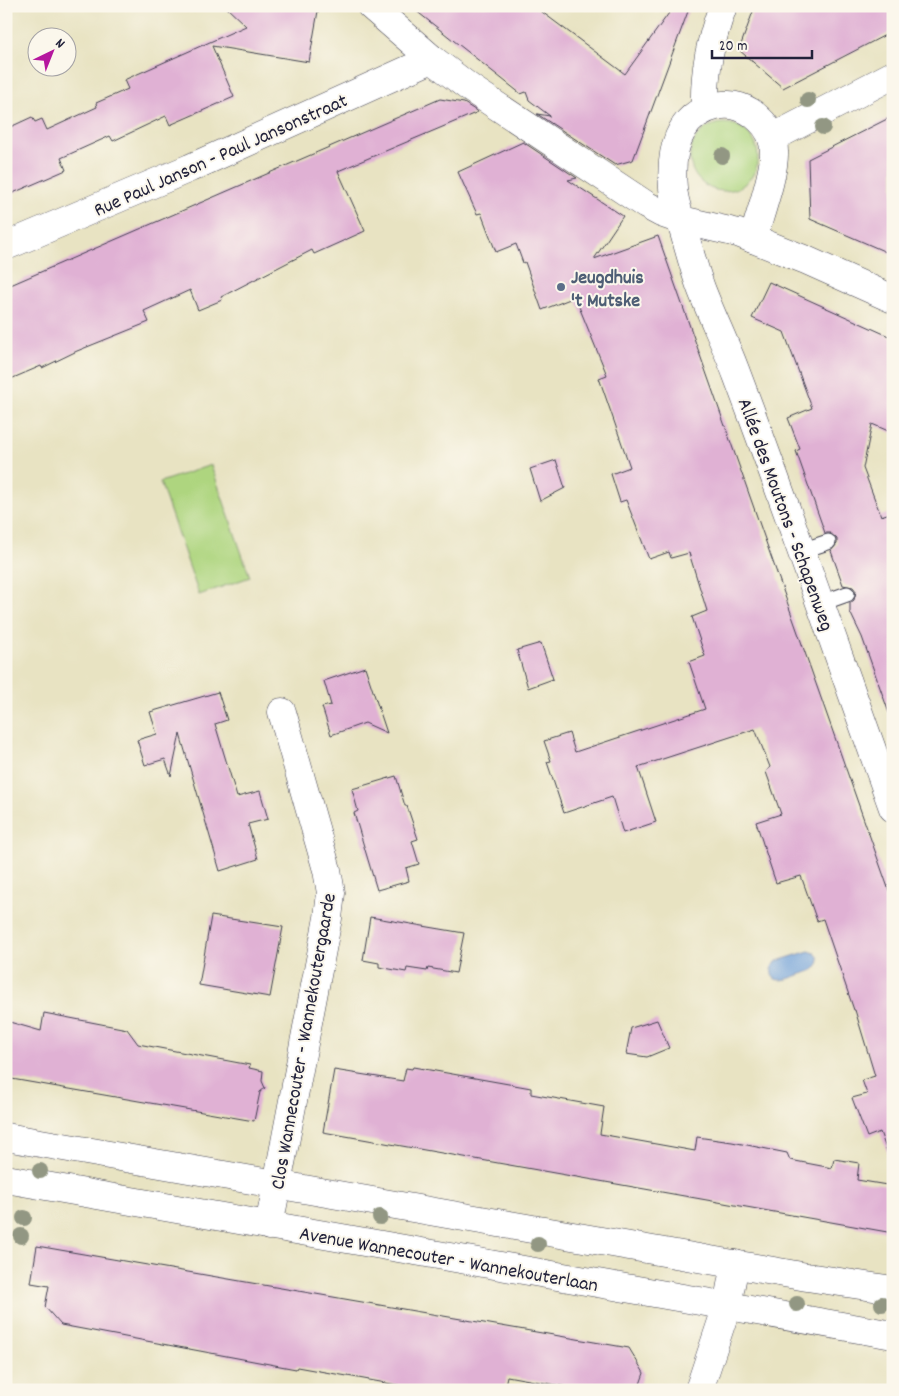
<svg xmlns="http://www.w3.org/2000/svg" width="899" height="1396" font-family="Dekko,sans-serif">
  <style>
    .green { fill: #aed57f; stroke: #687c5d }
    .water { fill: #6d9fd8; stroke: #48608a }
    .building { fill: #e0b1d4 }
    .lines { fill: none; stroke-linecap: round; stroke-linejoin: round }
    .service-casing { stroke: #403f4f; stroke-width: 17 }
    .minor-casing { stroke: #403f4f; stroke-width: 29 }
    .service { stroke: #fff; stroke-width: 15 }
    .minor { stroke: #fff; stroke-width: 28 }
    .tree { fill: #929783 }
    .service-dot { fill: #5c6f8a; stroke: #fbf7ec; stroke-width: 2 }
    .labels { text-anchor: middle; stroke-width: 4; stroke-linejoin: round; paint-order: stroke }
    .street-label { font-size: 20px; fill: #22223b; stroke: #fbf7ec }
    .service-label { font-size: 20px; font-weight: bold; fill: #4e5e75; stroke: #fbf7ec; text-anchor: start }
  </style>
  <rect width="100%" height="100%" fill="#fbf7ec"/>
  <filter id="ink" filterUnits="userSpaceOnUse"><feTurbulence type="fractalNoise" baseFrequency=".02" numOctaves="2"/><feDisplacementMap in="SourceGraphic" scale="10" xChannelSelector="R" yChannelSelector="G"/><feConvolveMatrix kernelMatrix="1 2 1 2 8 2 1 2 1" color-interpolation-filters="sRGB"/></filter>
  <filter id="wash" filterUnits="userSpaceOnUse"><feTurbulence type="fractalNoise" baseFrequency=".0096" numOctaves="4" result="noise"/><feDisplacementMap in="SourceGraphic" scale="20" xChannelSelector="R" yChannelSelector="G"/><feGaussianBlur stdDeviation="1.12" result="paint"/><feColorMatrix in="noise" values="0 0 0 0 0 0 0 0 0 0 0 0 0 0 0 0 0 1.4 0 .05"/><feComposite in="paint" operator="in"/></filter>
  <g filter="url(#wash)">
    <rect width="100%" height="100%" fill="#e8e3c2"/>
    <g class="green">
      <circle cx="724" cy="157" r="34"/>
      <polygon points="211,465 250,577 199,595 160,482"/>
    </g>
    <path class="water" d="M809,951L815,953L819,958C819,962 818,967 815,969C811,972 803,973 799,975C788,979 769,987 772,967L777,961Z"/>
    <g id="blocks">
      <g class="building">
        <polygon points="225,6 289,6 318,11 309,62 212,46 234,97 170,125 166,116 113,141 110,136 61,158 66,170 6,196 6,129 32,117 35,122 42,119 47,130 97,107 96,103 128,89 124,80 246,26"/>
        <polygon points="410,6 534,6 625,74 674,6 690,6 633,160 615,165 537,114 550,116 529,100 526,92 521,94"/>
        <polygon points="755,6 893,6 893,31 783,88 739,50"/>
        <polygon points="440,99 464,103 478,112 338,171 365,231 314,254 312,250 221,297 222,300 198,310 190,290 144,311 149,322 77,351 42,368 41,366 6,381 6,287"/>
        <polygon points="893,116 893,255 810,219 808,159"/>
        <polygon points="523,142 577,178 568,180 623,216 594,259 658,236 893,902 893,1156 889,1157 880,1132 867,1137 852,1098 867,1094 862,1080 875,1076 855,1010 854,1010 823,919 817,921 801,876 776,883 766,853 756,822 781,814 766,772 770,767 755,729 638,767 656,822 623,833 612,797 564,813 547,762 551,761 544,741 569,733 575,752 705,709 689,662 705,656 692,617 707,611 689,553 671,558 669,552 649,559 626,500 620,502 611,474 630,467 599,378 607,375 575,297 542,310 525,262 523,263 516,244 496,252 481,213 477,214 458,172"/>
        <polygon points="769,282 893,338 893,433 872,424 863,468 881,516 893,512 893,713 889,713 862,637 850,612 850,603 854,600 856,591 853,587 843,585 831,551 837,544 837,539 830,533 825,533 796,451 800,449 788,418 812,408 784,332 752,318"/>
        <polygon points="556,460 565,488 540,501 530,469"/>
        <polygon points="541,643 553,679 528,688 517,650"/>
        <polygon points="365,667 387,733 365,723 331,735 322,707 331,705 324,681"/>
        <polygon points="218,692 227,720 215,724 237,797 260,791 268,819 248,824 258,859 220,871 180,734 171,776 165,759 145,765 137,740 157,734 150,712"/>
        <polygon points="396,776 405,806 407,806 418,839 412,841 419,864 406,868 409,881 377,890 354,813 358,811 352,789"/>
        <polygon points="211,916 283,927 270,997 199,985"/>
        <polygon points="370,917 464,933 456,973 428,968 427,971 407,968 406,972 379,967 379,963 363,960"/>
        <polygon points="44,1013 127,1029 138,1044 250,1065 249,1068 263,1071 262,1081 265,1088 260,1092 254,1121 6,1078 6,1021 41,1031"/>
        <polygon points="657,1020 669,1048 647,1057 626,1054 631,1028"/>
        <polygon points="413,1067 531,1088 531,1094 604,1107 600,1134 695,1151 697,1137 732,1142 787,1153 790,1160 832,1168 834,1159 859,1163 857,1180 893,1186 893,1233 323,1132 334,1070 403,1081 406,1068 412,1069"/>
        <polygon points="37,1246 629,1348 644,1373 638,1390 584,1390 507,1376 504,1390 425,1390 297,1367 296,1369 61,1325 45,1307 49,1286 31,1283"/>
      </g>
    </g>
  </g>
  <g filter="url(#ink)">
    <use href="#blocks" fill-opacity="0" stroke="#403f4f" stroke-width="1"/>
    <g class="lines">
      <g class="service-casing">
        <g id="service">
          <polyline points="801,551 828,542"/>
          <polyline points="819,604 847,594"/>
        </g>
      </g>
      <g class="minor-casing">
        <g id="minor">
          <polyline points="371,6 432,59 470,88 646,205 661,213 681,220 738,233 806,260 893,299"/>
          <path d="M705,109C704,70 710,42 723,6"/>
          <polyline points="772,138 893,75"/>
          <path d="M753,239C759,217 775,173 774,152C774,139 768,127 759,119C748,108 732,102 716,106C677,115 670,153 673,188C674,202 680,216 683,229C689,249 694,269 701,288C712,317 726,345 737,375C791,518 841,664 893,808"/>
          <polyline points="6,246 190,168 432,59"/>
          <polyline points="6,1137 807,1277 893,1290"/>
          <polyline points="6,1179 893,1335"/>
          <polyline points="269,1226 328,918 331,893 327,870 282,712"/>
          <polyline points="699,1390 727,1306 735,1264"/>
        </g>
      </g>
      <use href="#service" class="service"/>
      <use href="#minor" class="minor"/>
    </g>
    <g class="tree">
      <circle cx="808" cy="100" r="8"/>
      <circle cx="823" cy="127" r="8"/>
      <circle cx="722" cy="156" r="8"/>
      <circle cx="40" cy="1171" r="8"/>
      <circle cx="380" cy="1217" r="8"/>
      <circle cx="24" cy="1218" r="8"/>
      <circle cx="21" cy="1236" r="8"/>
      <circle cx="538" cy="1244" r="8"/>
      <circle cx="797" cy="1304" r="8"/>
      <circle cx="882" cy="1304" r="8"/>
    </g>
  </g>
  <circle class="service-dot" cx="561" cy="287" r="5"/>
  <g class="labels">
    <g class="street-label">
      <text transform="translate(220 154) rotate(-24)" y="7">Rue Paul Janson - Paul Jansonstraat</text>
      <text transform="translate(787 514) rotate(70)" y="7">Allée des Moutons - Schapenweg</text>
      <text transform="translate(302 1041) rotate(-80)" y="7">Clos Wannecouter - Wannekoutergaarde</text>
      <text transform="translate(449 1258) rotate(10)" y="7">Avenue Wannecouter - Wannekouterlaan</text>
    </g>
    <g class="service-label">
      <text x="571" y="283">Jeugdhuis<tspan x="571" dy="23">'t Mutske</tspan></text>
    </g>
  </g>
  <rect width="899" height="1396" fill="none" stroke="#fbf7ec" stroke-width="25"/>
  <g transform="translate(52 52) rotate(43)"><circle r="24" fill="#fbf7ec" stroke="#a4a2a5"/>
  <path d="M0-4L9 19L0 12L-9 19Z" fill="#b5179e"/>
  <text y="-8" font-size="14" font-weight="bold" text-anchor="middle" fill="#22223b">N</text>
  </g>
  <path d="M712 50v8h100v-8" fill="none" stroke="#22223b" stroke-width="2.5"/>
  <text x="719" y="50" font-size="15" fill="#22223b" stroke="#fbf7ec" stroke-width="4" paint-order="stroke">20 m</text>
</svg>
